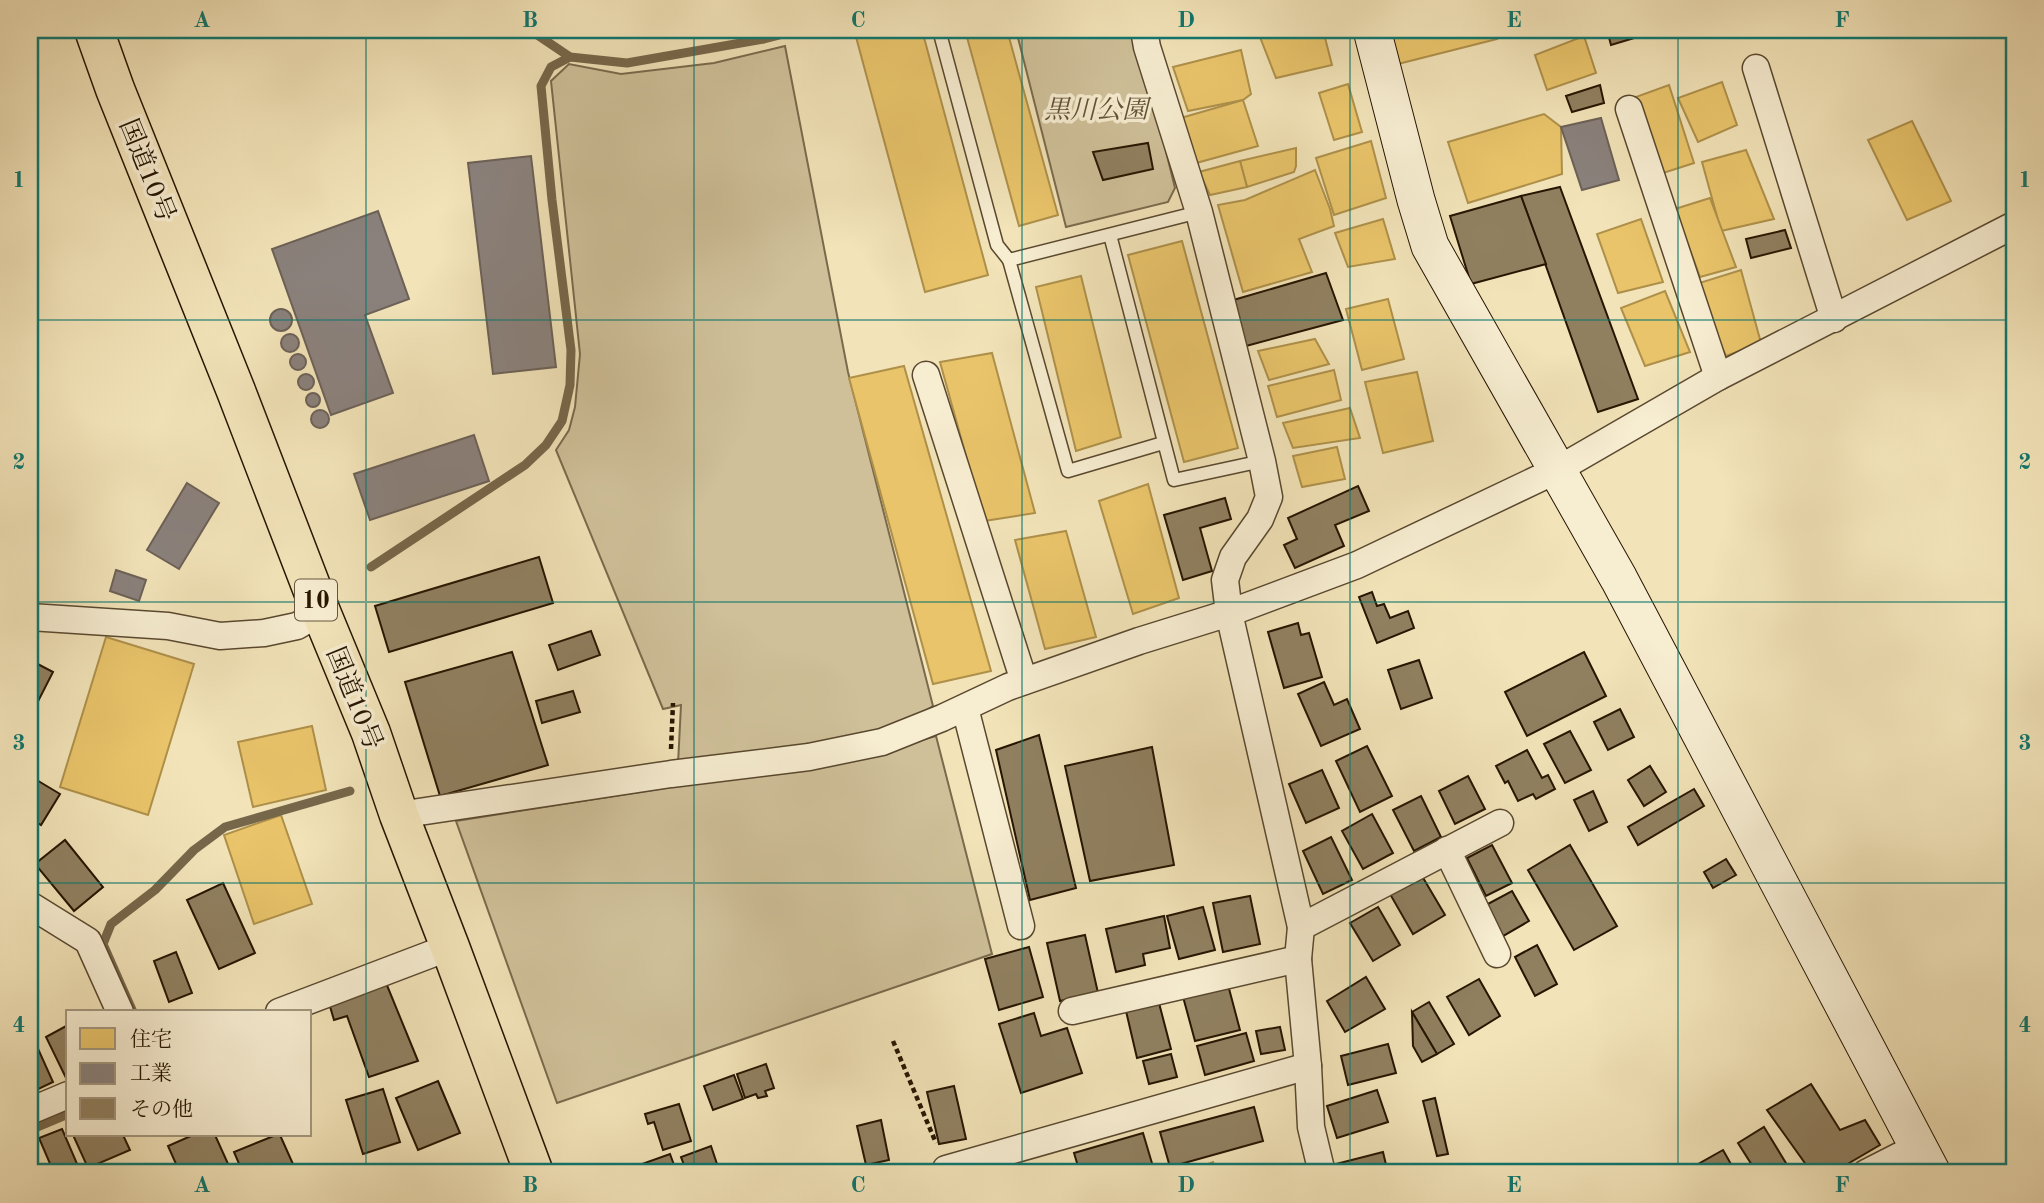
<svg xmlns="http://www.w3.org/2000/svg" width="2044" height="1203" font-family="'Old Standard TT','Noto Serif JP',serif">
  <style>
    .green { fill: #cfc099; stroke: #7a6a4d; stroke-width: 2 }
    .homes { fill: #e9c46a; stroke: #ae904a; stroke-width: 2 }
    .industry { fill: #8a817c; stroke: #6c6157; stroke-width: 2 }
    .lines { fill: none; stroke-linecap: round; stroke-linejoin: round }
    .stream { stroke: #77674a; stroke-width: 9 }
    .building { fill: #908060; stroke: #261501; stroke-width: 2 }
    .lane-casing { stroke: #59482f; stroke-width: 15 }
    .street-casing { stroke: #59482f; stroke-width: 29 }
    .secondary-casing { stroke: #261501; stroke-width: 39 }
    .highway-casing { stroke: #261501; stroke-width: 41 }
    .path { stroke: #261501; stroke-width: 4.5; stroke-dasharray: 5 3.5; stroke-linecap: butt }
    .lane { stroke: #f7edd1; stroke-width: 12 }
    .street { stroke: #f7edd1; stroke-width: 26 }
    .secondary { stroke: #f7edd1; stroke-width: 37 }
    .highway { stroke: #f2e3b8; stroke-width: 38 }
    .grid { fill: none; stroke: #0f766e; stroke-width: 2; stroke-opacity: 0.55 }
    .labels { text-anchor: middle; stroke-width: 7; stroke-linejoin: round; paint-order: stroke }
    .shield { fill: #f7edd1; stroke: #65563f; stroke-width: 2 }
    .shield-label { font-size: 24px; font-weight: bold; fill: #261501 }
    .park-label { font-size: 26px; font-style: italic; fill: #615136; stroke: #f7edd1 }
    .street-label { font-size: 26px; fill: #261501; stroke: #f7edd1 }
    .neatline { fill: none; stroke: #0f766e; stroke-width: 2.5 }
    .grid-label { font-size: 23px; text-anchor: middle; font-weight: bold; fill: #0f766e }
  </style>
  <rect width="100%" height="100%" fill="#f2e3b8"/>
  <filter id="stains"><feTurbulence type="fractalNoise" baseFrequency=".00286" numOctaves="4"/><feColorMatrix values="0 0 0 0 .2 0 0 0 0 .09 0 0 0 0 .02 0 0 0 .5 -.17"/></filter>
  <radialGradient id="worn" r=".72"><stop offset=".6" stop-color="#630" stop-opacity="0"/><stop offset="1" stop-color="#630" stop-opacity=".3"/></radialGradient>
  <g class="green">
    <polygon points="1016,30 1136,30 1175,188 1168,202 1066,227"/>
    <polygon points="785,46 848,372 933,706 911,720 871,736 678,764 681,705 663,709 556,450 569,430 575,407 580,354 551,81 569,64 621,74 714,63"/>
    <polygon points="936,736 992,954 557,1103 456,821 857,758"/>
  </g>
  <g class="homes">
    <polygon points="883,30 922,30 988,275 925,292 856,37"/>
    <polygon points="965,30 1007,30 1058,215 1019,226"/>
    <polygon points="1266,30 1323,30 1332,65 1276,78 1258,32"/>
    <polygon points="1417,30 1495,30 1497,39 1394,65 1385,38"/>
    <polygon points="1584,36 1596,73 1547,90 1535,55"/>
    <polygon points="1241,50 1251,94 1243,100 1188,111 1173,67"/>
    <polygon points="1722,82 1737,125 1698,142 1678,98"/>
    <polygon points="1348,84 1362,132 1334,140 1319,93"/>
    <polygon points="1669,85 1694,163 1660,174 1633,98"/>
    <polygon points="1243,100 1258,146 1189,165 1174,120"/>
    <polygon points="1544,114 1561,127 1562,174 1468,203 1448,142"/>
    <polygon points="1912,121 1951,201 1907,220 1868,140"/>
    <polygon points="1371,141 1386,198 1334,215 1316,158"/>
    <polygon points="1296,148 1296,166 1294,172 1247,187 1240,161"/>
    <polygon points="1746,150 1774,219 1721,231 1702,162"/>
    <polygon points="1240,161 1247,187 1210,195 1199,172"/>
    <polygon points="1315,170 1330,209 1334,226 1299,239 1312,272 1243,292 1218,205 1245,200"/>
    <polygon points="1710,198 1736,267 1700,277 1675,209"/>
    <polygon points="1383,219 1395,259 1348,267 1335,233"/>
    <polygon points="1641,219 1663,282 1618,293 1597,234"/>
    <polygon points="1182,241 1238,448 1184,462 1128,255"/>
    <polygon points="1741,270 1761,343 1726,356 1693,285"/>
    <polygon points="1081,276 1121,437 1076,451 1036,287"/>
    <polygon points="1665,291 1690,352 1645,366 1621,308"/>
    <polygon points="1388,299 1404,359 1362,370 1346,309"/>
    <polygon points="1315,339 1329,364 1269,380 1258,351"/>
    <polygon points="992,353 1035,513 984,521 940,362"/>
    <polygon points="904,366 991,671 933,684 849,378"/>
    <polygon points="1334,370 1341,400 1277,417 1268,386"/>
    <polygon points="1417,372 1433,441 1383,453 1365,382"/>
    <polygon points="1350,408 1360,438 1293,448 1283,423"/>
    <polygon points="1337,447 1345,479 1302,487 1293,456"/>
    <polygon points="1148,484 1179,598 1133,614 1099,501"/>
    <polygon points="1066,531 1096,637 1045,649 1015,540"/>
    <polygon points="106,637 194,664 148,815 60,787"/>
    <polygon points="312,726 326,790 253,807 238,742"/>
    <polygon points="281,815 312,904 254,924 224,835"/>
    <polygon points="1213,1162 1218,1173 1185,1173"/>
  </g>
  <g class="industry">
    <polygon points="1601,118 1619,180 1582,190 1561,127"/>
    <polygon points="531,156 556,367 493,374 468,163"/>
    <polygon points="378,211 409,299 365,315 393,393 331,415 272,249"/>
    <circle cx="281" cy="320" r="11"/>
    <circle cx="290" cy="343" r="9"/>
    <circle cx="298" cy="362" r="8"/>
    <circle cx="306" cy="382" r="8"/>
    <circle cx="313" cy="400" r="7"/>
    <circle cx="320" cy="419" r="9"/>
    <polygon points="474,435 489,481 370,520 354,474"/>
    <polygon points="187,483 219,503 179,569 147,550"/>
    <polygon points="116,570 146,580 139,601 110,591"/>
  </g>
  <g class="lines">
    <g class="stream">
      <polyline points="530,30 570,57 627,63 764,39 799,30"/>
      <polyline points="371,567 525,465 546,445 562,421 570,385 571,350 552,200 541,86 551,67 570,57"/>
      <polyline points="133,1012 103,944 111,924 155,890 194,850 225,827 350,791"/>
      <polyline points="30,1130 68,1114"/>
    </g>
  </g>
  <g class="building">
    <polygon points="1607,30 1642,30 1644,35 1611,45"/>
    <polygon points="1600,85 1604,103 1572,112 1566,96"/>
    <polygon points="1148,143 1153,169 1103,180 1093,152"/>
    <polygon points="1560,187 1638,399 1598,412 1521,196"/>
    <polygon points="1521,196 1546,264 1471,284 1450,216"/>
    <polygon points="1785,230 1791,248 1751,258 1746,239"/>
    <polygon points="1326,273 1343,320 1246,346 1230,301"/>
    <polygon points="1358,486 1369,511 1335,525 1344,546 1295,568 1284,545 1297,539 1288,518"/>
    <polygon points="1225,498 1231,519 1200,528 1212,571 1183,580 1164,515"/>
    <polygon points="539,557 553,603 389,652 375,606"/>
    <polygon points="1372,592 1377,606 1384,604 1390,618 1408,611 1414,628 1377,643 1359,597"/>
    <polygon points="1298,623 1301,635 1309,633 1322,677 1284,688 1268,632"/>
    <polygon points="591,631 600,655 558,670 549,645"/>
    <polygon points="512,652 548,765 440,796 405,682"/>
    <polygon points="1584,652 1606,696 1527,736 1505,692"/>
    <polygon points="30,660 53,672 30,717"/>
    <polygon points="1419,660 1432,698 1401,709 1388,670"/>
    <polygon points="1324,682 1334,705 1347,699 1360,729 1321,746 1298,694"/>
    <polygon points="573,691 580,712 542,723 536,701"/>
    <polygon points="1620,709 1634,737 1608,750 1594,722"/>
    <polygon points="1570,731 1591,770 1565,783 1544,744"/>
    <polygon points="1039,735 1076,888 1030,900 996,750"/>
    <polygon points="1367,746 1392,796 1360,812 1336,761"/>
    <polygon points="1152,747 1174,865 1090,881 1065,766"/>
    <polygon points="1527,750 1542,778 1548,775 1555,789 1536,799 1533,794 1518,801 1508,781 1505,783 1496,766"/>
    <polygon points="1650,766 1666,792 1644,806 1628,780"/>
    <polygon points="1322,770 1339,808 1306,823 1289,784"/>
    <polygon points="1468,776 1485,809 1455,824 1439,791"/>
    <polygon points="35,779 60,794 41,825 30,818 30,786"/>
    <polygon points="1694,789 1704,806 1638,845 1628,827"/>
    <polygon points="1593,791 1607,822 1589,831 1574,800"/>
    <polygon points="1421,796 1441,837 1414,851 1393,810"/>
    <polygon points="1372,814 1393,853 1363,869 1342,831"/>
    <polygon points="1331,837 1352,880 1323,894 1303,851"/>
    <polygon points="65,840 103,887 74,911 35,864"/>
    <polygon points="1492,845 1512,883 1486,896 1467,858"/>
    <polygon points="1570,845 1617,926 1574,950 1528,870"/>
    <polygon points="1726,859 1736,875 1713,888 1704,872"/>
    <polygon points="1422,876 1445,915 1413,934 1390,894"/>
    <polygon points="223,883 255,953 219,969 187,900"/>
    <polygon points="1512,891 1529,921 1503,936 1486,905"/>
    <polygon points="1250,896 1260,944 1223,952 1213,903"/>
    <polygon points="1203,907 1215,950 1179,959 1167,916"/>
    <polygon points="1378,907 1400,945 1373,961 1350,923"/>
    <polygon points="1164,916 1170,948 1143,954 1145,965 1116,972 1106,929"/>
    <polygon points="1085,935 1098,993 1060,1001 1047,943"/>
    <polygon points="1537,945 1557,984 1535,996 1515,957"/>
    <polygon points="1029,947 1043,997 999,1010 985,959"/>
    <polygon points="176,952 192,993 169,1002 154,961"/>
    <polygon points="1366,977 1385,1009 1345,1032 1327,1001"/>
    <polygon points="384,978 418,1061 369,1077 347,1016 334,1020 329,1003"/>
    <polygon points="1479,979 1500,1016 1469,1035 1447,997"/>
    <polygon points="1227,981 1240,1030 1195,1041 1182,993"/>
    <polygon points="1429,1002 1454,1044 1437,1054 1412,1012"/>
    <polygon points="1159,1003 1171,1049 1137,1058 1126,1011"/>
    <polygon points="1412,1012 1437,1054 1422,1062 1413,1046"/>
    <polygon points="1034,1013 1041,1036 1067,1028 1082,1073 1021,1093 999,1024"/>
    <polygon points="68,1025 68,1080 67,1080 46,1037"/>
    <polygon points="1280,1027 1285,1050 1261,1054 1256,1031"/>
    <polygon points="30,1031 53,1082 30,1093"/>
    <polygon points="1246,1033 1254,1061 1205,1075 1197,1046"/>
    <polygon points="1388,1044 1396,1073 1348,1085 1341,1056"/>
    <polygon points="1171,1054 1177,1077 1149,1084 1143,1061"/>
    <polygon points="766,1064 774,1088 765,1091 767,1096 758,1098 756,1094 745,1098 737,1074"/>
    <polygon points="734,1075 743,1099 713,1110 704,1086"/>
    <polygon points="438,1081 460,1133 418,1150 396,1098"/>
    <polygon points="1811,1084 1840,1130 1865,1120 1880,1145 1832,1173 1812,1173 1767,1110"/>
    <polygon points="954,1086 966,1139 939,1144 927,1092"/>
    <polygon points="383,1089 400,1142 363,1154 346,1100"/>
    <polygon points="1377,1090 1388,1122 1337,1138 1327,1106"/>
    <polygon points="1435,1098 1448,1154 1437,1156 1423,1101"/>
    <polygon points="679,1104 691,1141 663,1150 654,1122 648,1124 645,1114"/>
    <polygon points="1254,1107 1263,1141 1170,1167 1160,1132"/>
    <polygon points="881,1120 889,1160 866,1165 857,1126"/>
    <polygon points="1764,1127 1792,1173 1757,1173 1738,1143"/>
    <polygon points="62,1129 81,1173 54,1173 39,1138"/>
    <polygon points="1143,1133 1154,1170 1144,1173 1080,1173 1074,1153"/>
    <polygon points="73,1135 123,1135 130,1150 88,1168"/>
    <polygon points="193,1135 215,1135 229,1166 213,1173 180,1173 168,1146"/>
    <polygon points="276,1135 280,1135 297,1173 243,1173 234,1152"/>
    <polygon points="711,1146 720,1173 687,1173 681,1157"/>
    <polygon points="30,1149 42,1173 30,1173"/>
    <polygon points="1723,1150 1736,1173 1696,1173 1693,1167"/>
    <polygon points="1383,1152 1388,1173 1338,1173 1336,1164"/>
    <polygon points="670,1154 677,1173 626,1173 625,1170"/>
    <polygon points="145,1164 149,1173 123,1173"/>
  </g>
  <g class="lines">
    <g class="lane-casing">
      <g id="lane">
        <polyline points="939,30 997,245 1009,260 1199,212"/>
        <polyline points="1110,235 1174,480 1262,461"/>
        <polyline points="1009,260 1068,471 1163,443"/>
      </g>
    </g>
    <g class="street-casing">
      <g id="street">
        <polyline points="1144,30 1147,47 1199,212 1262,461 1269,497 1260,519 1233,557 1225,580 1229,613 1301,927 1298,959 1308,1066 1311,1127 1322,1173"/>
        <polyline points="1756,68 1834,319"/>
        <polyline points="1629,109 1718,377"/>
        <polyline points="926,375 1024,681"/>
        <polyline points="30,617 168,626 220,636 264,633 297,626 321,612"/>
        <polyline points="965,708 1021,926"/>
        <polyline points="399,815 671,774 809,757 882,742 942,718 1008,687 1139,641 1229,613 1357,565 1557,470 1718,377 2014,225"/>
        <polyline points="1447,850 1497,954"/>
        <polyline points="30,905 88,941 120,1012"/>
        <polyline points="1301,927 1500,823"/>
        <polyline points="1072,1011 1298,959"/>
        <polyline points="279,1012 450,947"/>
        <polyline points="30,1111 68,1095"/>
        <polyline points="948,1173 946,1169 1308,1066"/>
        <polyline points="1866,1173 1919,1146"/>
      </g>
    </g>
    <g class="secondary-casing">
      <polyline id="secondary" points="1372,30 1416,200 1430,246 1619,579 1932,1173"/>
    </g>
    <g class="highway-casing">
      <polyline id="highway" points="94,30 115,89 236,391 321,612 371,733 399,815 450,947 534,1173"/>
    </g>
    <g class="path">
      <polyline points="671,749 673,703"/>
      <polyline points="893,1041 936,1143"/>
    </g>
    <use href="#lane" class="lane"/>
    <use href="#street" class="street"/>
    <use href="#secondary" class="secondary"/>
    <use href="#highway" class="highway"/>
  </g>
  <path class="grid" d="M366,30V1173M694,30V1173M1022,30V1173M1350,30V1173M1678,30V1173M30,320H2014M30,602H2014M30,883H2014"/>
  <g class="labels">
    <rect class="shield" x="295" y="579.5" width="42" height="41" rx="5"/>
    <g class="shield-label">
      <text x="316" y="608">10</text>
    </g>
    <g class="park-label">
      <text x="1096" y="118">黒川公園</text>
    </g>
    <g class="street-label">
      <text transform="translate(148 170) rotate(68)" y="9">国道10号</text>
      <text transform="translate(355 698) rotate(68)" y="9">国道10号</text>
    </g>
  </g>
  <rect width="2044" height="1203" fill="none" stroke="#f2e3b8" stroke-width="77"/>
  <rect x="66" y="1010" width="245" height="126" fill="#f7edd1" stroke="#a3977e" stroke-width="2"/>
  <rect x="80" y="1028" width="35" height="21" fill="#e9c46a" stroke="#a3977e" stroke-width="2"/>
  <text x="130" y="1046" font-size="21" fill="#261501">住宅</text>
  <rect x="80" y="1063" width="35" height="21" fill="#8a817c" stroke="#a3977e" stroke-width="2"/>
  <text x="130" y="1080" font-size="21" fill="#261501">工業</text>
  <rect x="80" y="1098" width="35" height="21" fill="#908060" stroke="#a3977e" stroke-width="2"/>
  <text x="130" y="1116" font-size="21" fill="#261501">その他</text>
  <rect x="38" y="38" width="1968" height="1126" class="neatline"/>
  <g class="grid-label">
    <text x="202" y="27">A</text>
    <text x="530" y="27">B</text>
    <text x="858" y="27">C</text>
    <text x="1186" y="27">D</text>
    <text x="1514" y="27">E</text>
    <text x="1842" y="27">F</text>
    <text x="19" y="187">1</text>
    <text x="2025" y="187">1</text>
    <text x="19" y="469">2</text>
    <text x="2025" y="469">2</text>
    <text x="19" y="750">3</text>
    <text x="2025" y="750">3</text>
    <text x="19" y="1032">4</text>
    <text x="2025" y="1032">4</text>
    <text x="202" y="1192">A</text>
    <text x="530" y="1192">B</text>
    <text x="858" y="1192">C</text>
    <text x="1186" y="1192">D</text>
    <text x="1514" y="1192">E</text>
    <text x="1842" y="1192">F</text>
  </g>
  <rect width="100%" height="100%" filter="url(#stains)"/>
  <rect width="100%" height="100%" fill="url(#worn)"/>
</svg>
